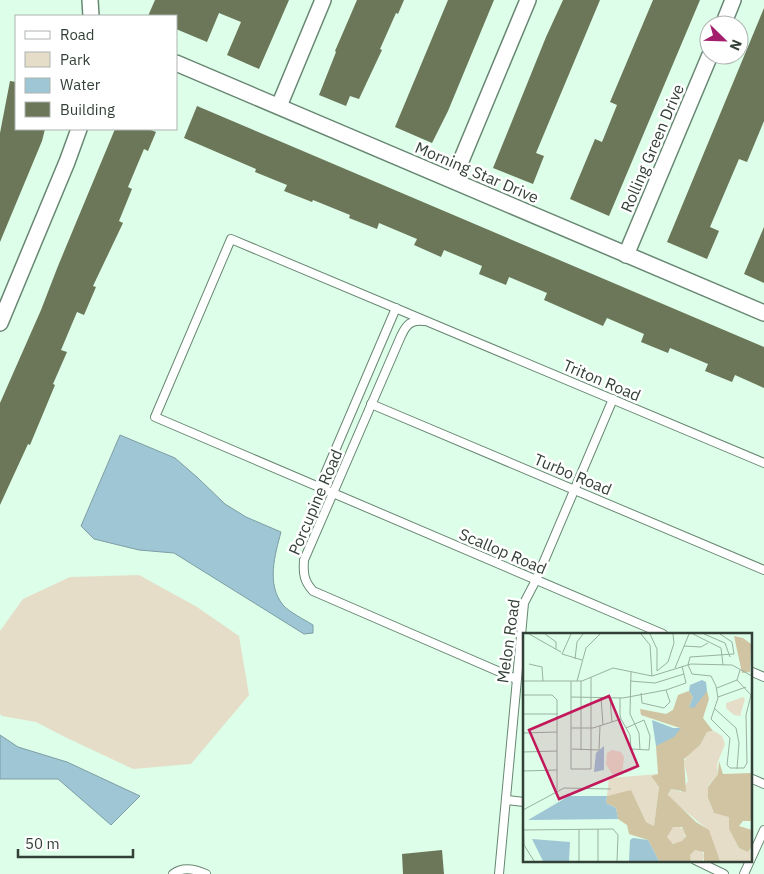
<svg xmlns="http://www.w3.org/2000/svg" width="764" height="874" font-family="'IBM Plex Sans',sans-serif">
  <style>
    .green { fill: #e5ddc8 }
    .water { fill: #9ec6d4; stroke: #7e9ea5 }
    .building { fill: #6c7658 }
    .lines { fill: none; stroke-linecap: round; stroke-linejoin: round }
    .lane-casing { stroke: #688773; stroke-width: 10 }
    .street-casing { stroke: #688773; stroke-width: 18 }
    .lane { stroke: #fff; stroke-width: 8 }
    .street { stroke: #fff; stroke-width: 15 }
    .labels { text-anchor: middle; stroke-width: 5; stroke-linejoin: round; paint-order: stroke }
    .street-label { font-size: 16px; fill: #334037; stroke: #fff }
    .inset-road { fill: none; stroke: #99b2a1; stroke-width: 1 }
    .view { fill: #c2185b; fill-opacity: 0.15; stroke: #c2185b; stroke-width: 2.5 }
    .inset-edge { fill: none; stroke: #334037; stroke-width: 2.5 }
  </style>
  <rect width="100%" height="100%" fill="#ddfee8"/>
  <polygon class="green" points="139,575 197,607 239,636 249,695 191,764 133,769 65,737 36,722 2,716 0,714 0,631 23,599 70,577"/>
  <g class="water">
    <path d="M120,435L175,458L198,478L225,504L246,517L281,532C275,555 266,584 283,605C289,612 305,620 313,625V633L304,634L174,553L139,550L94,539L81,526Z"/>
    <polygon points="0,735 18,747 67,762 140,796 111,825 58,779 0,779"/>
  </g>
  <g class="building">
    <polygon points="155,0 289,0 259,69 227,55 241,22 219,13 207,42 176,29 176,16 148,16"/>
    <polygon points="357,0 404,0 398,14 396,13 380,49 382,50 359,99 350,96 346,106 319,95 336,52 335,51"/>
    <polygon points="448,0 494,0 448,111 432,143 395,127"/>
    <polygon points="563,0 600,0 536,153 544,156 533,184 493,168 546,37"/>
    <polygon points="653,0 700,0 609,216 570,199 595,139 602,142 617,105 610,102"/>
    <polygon points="764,8 764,121 747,162 739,159 710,227 719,231 707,259 667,242"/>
    <polygon points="10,81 16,82 16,129 45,129 42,141 0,242 0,133"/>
    <polygon points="197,106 764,347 764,388 735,375 732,382 705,371 708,364 670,348 668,353 641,342 644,334 607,318 603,326 544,300 547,293 509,277 506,285 479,274 482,266 444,250 441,257 414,245 417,239 379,223 377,229 349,218 350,215 313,200 312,202 284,191 287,185 255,172 256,169 184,138"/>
    <polygon points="115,129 148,129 156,132 148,151 144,149 128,187 132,189 119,221 123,223 93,286 96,287 84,315 77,312 61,350 67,352 53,384 55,385 30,445 28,444 0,505 0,403 41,310 58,266"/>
    <polygon points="764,227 764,283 744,274"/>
    <polygon points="442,850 444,874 403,874 402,854"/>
  </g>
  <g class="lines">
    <g class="lane-casing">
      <g id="lane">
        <path d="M424,321C411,319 406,325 401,336L304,560C303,574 304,581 313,591L516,679"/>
        <polyline points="371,404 764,570"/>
        <polyline points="319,488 396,308"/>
        <polyline points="663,634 155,417 231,239 764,463"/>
        <polyline points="750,671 764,677"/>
        <polyline points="750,778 764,784"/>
        <polyline points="507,800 524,802"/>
        <polyline points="695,860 724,874"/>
        <path d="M173,874C183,866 195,869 206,874"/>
        <polyline points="499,874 524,603 536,580 613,399"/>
        <polyline points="744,874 764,830"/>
      </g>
    </g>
    <g class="street-casing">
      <g id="street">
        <polyline points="90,0 91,16"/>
        <polyline points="723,25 733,0"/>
        <polyline points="176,63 764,313"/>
        <polyline points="279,106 323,0"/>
        <polyline points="453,180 528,0"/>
        <polyline points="626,255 710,55"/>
        <polyline points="0,323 67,162 79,129"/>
      </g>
    </g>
    <use href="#lane" class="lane"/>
    <use href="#street" class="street"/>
  </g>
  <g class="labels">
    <g class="street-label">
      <text transform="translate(652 148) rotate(-67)" y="6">Rolling Green Drive</text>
      <text transform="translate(477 172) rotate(23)" y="6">Morning Star Drive</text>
      <text transform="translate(602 380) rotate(23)" y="6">Triton Road</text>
      <text transform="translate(573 474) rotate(23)" y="6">Turbo Road</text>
      <text transform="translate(315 502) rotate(-67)" y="6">Porcupine Road</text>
      <text transform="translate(503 551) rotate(23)" y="6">Scallop Road</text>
      <text transform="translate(508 641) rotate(-82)" y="6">Melon Road</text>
    </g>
  </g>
  <g transform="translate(523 633)">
    <rect width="229" height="229" fill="#ddfee8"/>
    <path d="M220,64L222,66L217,83L211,82L203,75V70ZM191,98L199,103L202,111L194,131L195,141L185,153V165L190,178L206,184V196L216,215L227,218L229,214V228H197L183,195L145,164L148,156L158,159L165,148L161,129L165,120L176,113L184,99ZM89,117L98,119L101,124L99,142L89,141L83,131L84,120ZM136,141L128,143L136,154L131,193L123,189L108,158L84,163L86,145ZM144 202a9 9 0 1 1 18 0a9 9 0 1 1-18 0ZM167 223a7 7 0 1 1 14 0a7 7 0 1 1-14 0Z" fill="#e5ddc8"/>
    <path d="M211,3L220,5L228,11L227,39L219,40ZM166,58L170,64L166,74L184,58L186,66L180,85L190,98L184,99L177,112L161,126L163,159L148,156L145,162L173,189L186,197L197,228H181V219L172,217L167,222L168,228H136L125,207L106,201L104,192L95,186L93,175L83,170L84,163L108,157L123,189L131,193L136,154L128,143L135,141L133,113L157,95L118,82L117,76L143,81L150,77L155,62ZM150,194H159L163,203L159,208L150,211L144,204ZM196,128L200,141L229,140V188H220L216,193L229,197V214L225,219L216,215L206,196V184L191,180L185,165V154L195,141Z" fill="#d0c4a3" fill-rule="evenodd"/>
    <path d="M179,47L183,49L184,58L171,75L166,74L170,64L166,58L167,52ZM129,87L150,95H158L151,104L133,113ZM81,113V137L71,139L73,120ZM46,163H84L83,170L93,175L95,186L5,187ZM110,205L125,207L136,228H106L107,207ZM9,206L47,209L46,228H20Z" fill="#9ec6d4"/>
    <path class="inset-road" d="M6,1L38,19M22,1L33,9V16M48,1L39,21L59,27M118,1L127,12L129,43M127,1L134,16V38M170,1L198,15L200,32M181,1L202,10L207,24M197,1L209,9L211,21L167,24L165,32L169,41L188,43L193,53L195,65L188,86L207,105L204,132L207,135H221L224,130L223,82L228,62L214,47L217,37M161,13L178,14L185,10M52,26L54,9L60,1M6,31L19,34L20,48M152,35L166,1M134,38L145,29L151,10L150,1M108,39L107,81L116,100L117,117M0,48H59L90,35L129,43L168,31L209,32L229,43M48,48V136H68V44M54,48L63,15L77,1M58,48V117M107,48L132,50L161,41M194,55L214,47M118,60L119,70L141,75L147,69L143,57M0,62H29L34,67V157M48,64L100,65L143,57L163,50L159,33M78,64L80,92M195,64L223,54M87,65L89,89M97,65V82L98,86L107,102L108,116L126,117L127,103L121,87L103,95M192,76L213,95L216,110L214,136M0,81H35M48,95H70L98,86M0,100L34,99M49,116L76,117L77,93M0,119L34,118M0,138L34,137M0,177L41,155L88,156M0,178L1,212L11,228M56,196V228M75,196V228M0,197L90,196L95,202L94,228"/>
    <path class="view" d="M86,63L115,133L36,166L6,97Z"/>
    <rect width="229" height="229" class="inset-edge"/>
  </g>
  <rect x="15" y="15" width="162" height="115" fill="#ffffff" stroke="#adb3af"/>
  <rect x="25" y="31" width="25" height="8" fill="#ffffff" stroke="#adb3af"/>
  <text x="60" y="40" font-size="15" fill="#334037">Road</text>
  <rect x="25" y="52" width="25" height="15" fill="#e5ddc8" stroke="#adb3af"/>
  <text x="60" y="65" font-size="15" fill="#334037">Park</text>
  <rect x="25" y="78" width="25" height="15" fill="#9ec6d4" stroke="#adb3af"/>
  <text x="60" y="90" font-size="15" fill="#334037">Water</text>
  <rect x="25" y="102" width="25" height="15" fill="#6c7658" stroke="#adb3af"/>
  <text x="60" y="115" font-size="15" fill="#334037">Building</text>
  <g transform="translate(724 40) rotate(113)"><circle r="24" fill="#ffffff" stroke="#adb3af"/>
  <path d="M0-4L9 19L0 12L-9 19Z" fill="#a31f6d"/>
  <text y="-8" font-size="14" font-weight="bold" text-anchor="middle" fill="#334037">N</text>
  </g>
  <path d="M18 849v8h115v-8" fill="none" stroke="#334037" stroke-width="2.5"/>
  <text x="25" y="849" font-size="15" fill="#334037" stroke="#ffffff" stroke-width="4" paint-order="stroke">50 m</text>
</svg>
